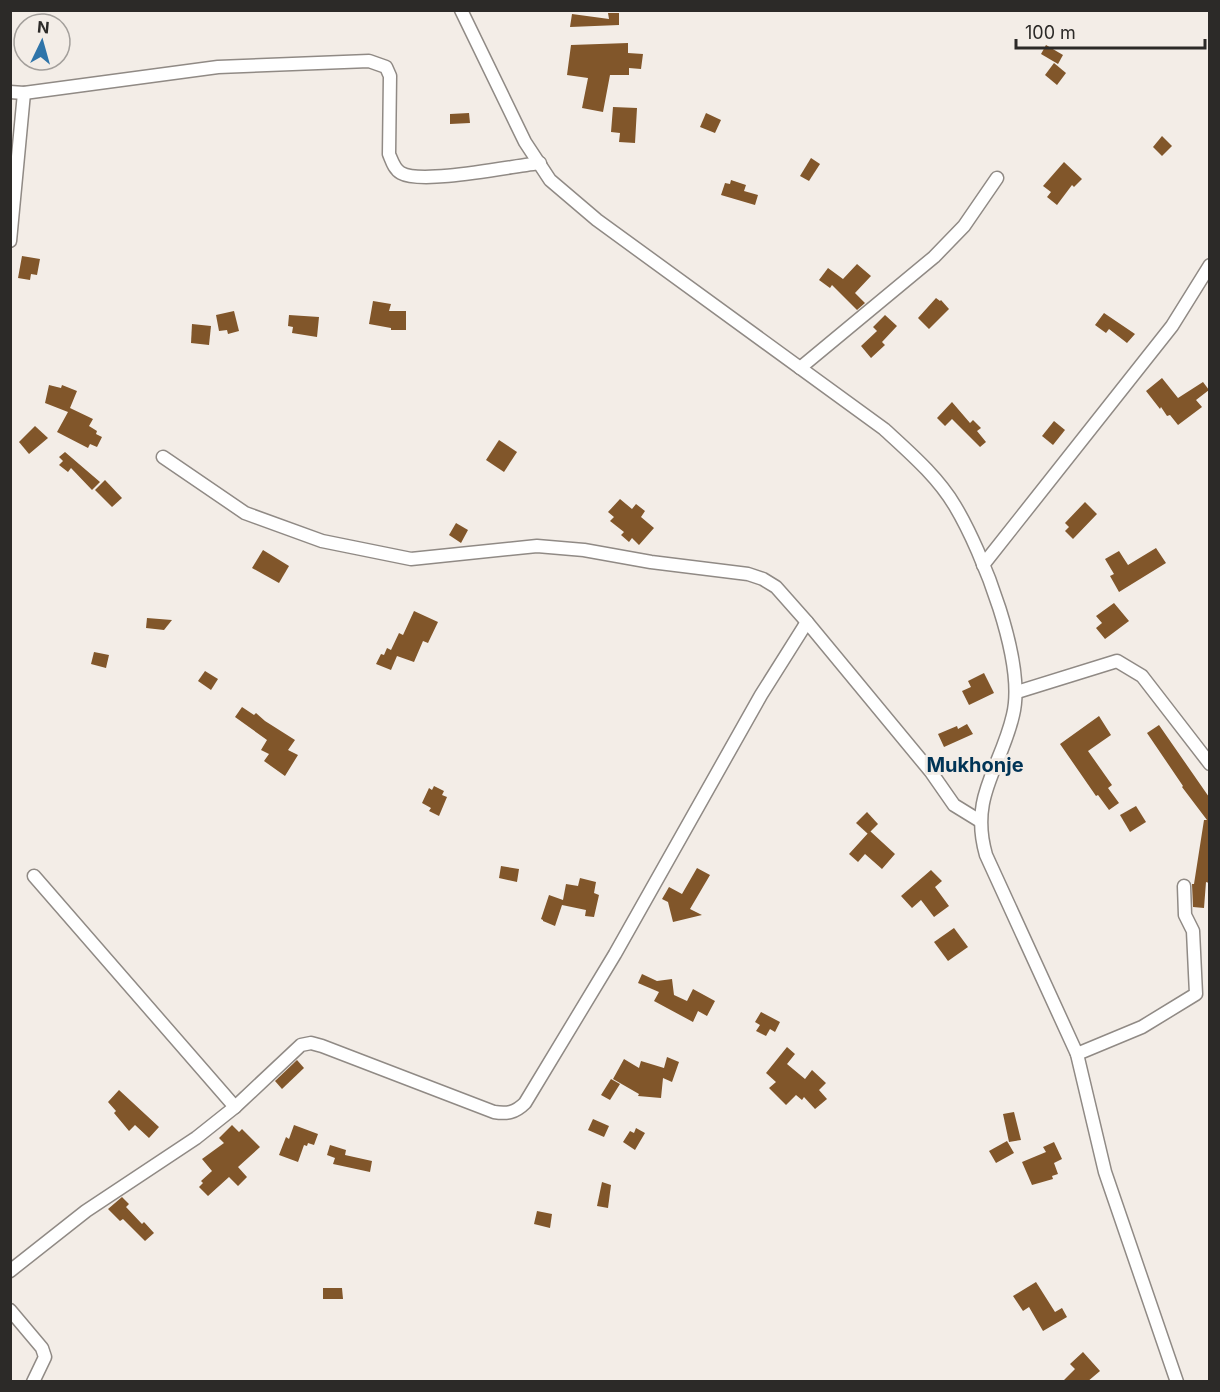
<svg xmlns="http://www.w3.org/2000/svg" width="1220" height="1392" font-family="Inter,sans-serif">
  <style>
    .building { fill: #81562a }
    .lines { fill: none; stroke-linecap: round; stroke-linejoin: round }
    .street-casing { stroke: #908a85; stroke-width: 15 }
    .street { stroke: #fff; stroke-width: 12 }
    .labels { text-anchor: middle; stroke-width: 6; stroke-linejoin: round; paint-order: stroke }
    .quarter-label { font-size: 20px; font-weight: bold; fill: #003456; stroke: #f3ede7 }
  </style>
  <rect width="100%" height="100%" fill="#f3ede7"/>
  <g class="building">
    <polygon points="608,13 619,13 619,25 570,27 572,14 609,19"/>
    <polygon points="628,43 628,53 643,54 641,69 629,68 629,75 610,75 603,112 582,108 588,78 567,75 571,45"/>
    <polygon points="1046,45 1063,55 1058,64 1041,54"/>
    <polygon points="1054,63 1066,73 1057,85 1045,75"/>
    <polygon points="613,107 637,108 635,143 619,142 620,133 611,132"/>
    <polygon points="469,113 470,123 450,124 450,114"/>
    <polygon points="706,113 721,120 715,133 700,127"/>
    <polygon points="1162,136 1172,146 1162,156 1153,147"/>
    <polygon points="811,158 820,164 809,181 800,176"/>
    <polygon points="1064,162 1082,179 1074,187 1072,185 1057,205 1047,197 1051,192 1043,186"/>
    <polygon points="731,180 746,185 744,191 758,195 755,205 721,195 725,183 730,184"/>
    <polygon points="22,256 40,259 37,275 31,274 30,280 18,278"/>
    <polygon points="857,264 871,276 855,293 865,303 857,310 832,285 830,288 819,280 828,268 843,279"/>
    <polygon points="936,298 940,301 941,300 949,309 929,329 918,318"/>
    <polygon points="373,301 391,304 389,311 406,311 406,330 391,330 391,328 369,324"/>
    <polygon points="234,311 239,331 228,334 227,330 219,331 216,315"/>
    <polygon points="1104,313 1135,334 1127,343 1109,329 1106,333 1095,325"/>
    <polygon points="289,315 319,317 317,337 292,333 293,327 288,326"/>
    <polygon points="885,315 897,326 882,342 885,345 871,358 861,346 877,331 873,327"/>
    <polygon points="192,324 211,326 209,345 191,343"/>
    <polygon points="1162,378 1178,398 1203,382 1209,390 1196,400 1202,407 1178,425 1170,415 1167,416 1161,407 1160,409 1146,391"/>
    <polygon points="49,385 61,388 62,385 77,391 70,408 93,419 89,426 97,431 96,434 102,437 97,447 90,444 88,448 57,432 68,412 45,403"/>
    <polygon points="952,402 970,423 973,420 981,428 977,431 986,442 980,447 952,419 945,426 937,418"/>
    <polygon points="1054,421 1065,430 1053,445 1042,436"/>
    <polygon points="35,426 48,438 29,454 19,442"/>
    <polygon points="499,440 517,452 504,472 486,460"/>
    <polygon points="65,452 100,482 92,490 71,468 68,472 59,465 63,461 59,457"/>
    <polygon points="105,480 122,498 112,507 95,490"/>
    <polygon points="620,499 632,509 636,504 645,511 641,517 654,528 639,545 632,538 629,542 621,535 624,532 610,521 614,517 608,512"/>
    <polygon points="1085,502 1097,514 1073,539 1065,531 1069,527 1065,523"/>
    <polygon points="456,523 468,530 461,543 449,535"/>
    <polygon points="1156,548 1166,563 1119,592 1110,576 1114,574 1105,559 1119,551 1128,565"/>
    <polygon points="263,550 289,566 279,583 252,568"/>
    <polygon points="1114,603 1129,621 1105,639 1096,628 1102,623 1096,616"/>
    <polygon points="414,611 438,622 428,643 423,641 414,662 397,656 391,670 376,664 381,654 384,655 387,648 391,650 399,633 403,635"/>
    <polygon points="147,618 172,620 164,630 146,628"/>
    <polygon points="94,652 109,655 106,668 91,664"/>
    <polygon points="205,671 218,679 211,690 198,681"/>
    <polygon points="984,673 994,693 969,705 962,691 971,687 968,681"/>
    <polygon points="242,707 254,715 256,713 265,721 295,740 288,750 298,755 285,776 264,761 269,754 261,750 267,740 235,717"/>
    <polygon points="1099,716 1111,735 1088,751 1112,785 1108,788 1119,803 1109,810 1098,795 1096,796 1060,744"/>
    <polygon points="967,724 973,734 944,747 938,734 957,726 958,729"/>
    <polygon points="1159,725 1209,797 1209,883 1206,882 1204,908 1193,907 1192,884 1194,884 1204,820 1207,820 1182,787 1183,786 1147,733"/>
    <polygon points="434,786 444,791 442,795 447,797 439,816 429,811 431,808 422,803 429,788 432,790"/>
    <polygon points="1136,806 1146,822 1130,832 1120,815"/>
    <polygon points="867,812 878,824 868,834 856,823"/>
    <polygon points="870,831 895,854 882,869 865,854 858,862 849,854"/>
    <polygon points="501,866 519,869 517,882 499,878"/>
    <polygon points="697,868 710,875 690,909 702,915 673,922 668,902 662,899 669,887 682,894"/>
    <polygon points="931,870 942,881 935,887 949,906 934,917 921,900 912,908 901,896"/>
    <polygon points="580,878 596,882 594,893 599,895 594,917 585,916 586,910 562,905 555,926 543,921 543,920 541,919 549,895 563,900 566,884 578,886"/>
    <polygon points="954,928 968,947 948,961 934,942"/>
    <polygon points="642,974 657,981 672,979 674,995 687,1001 693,989 715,1001 707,1016 698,1011 693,1022 654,1001 659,992 638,983"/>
    <polygon points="761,1012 780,1022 775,1032 770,1029 766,1036 756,1031 760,1025 755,1022"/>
    <polygon points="787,1047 795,1054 787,1064 805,1079 812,1070 826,1083 819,1090 827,1099 815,1109 804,1097 802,1100 796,1095 786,1105 769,1088 776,1082 766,1073"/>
    <polygon points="667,1057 679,1062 672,1082 663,1078 661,1098 638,1096 639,1094 613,1079 624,1059 639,1068 641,1061 664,1068"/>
    <polygon points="297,1060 304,1068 282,1089 275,1081"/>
    <polygon points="611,1079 620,1084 610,1100 601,1095"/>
    <polygon points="119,1090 159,1127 149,1138 135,1125 129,1131 114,1113 116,1111 108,1102"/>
    <polygon points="1014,1112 1021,1140 1009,1142 1003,1114"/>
    <polygon points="593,1119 609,1126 604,1137 588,1130"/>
    <polygon points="232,1125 239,1132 242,1129 260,1147 238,1167 247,1177 238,1186 229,1177 208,1196 199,1187 203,1183 201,1181 212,1171 202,1159 224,1143 219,1138"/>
    <polygon points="294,1125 318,1134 314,1145 308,1143 307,1146 304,1145 298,1162 279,1155 286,1137 289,1139"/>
    <polygon points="636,1128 645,1133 635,1150 623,1142 630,1131 634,1133"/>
    <polygon points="1007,1141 1014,1153 996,1163 989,1151"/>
    <polygon points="1054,1142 1062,1159 1054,1163 1058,1174 1052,1176 1053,1179 1032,1185 1022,1162 1046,1152 1043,1147"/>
    <polygon points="330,1145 346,1150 345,1155 372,1161 370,1172 333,1164 335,1158 327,1155"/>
    <polygon points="602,1182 611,1185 608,1208 597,1206"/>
    <polygon points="122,1197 129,1204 126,1207 142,1224 144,1222 154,1233 145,1241 123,1219 120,1221 108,1209"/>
    <polygon points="537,1211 552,1214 550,1228 534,1224"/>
    <polygon points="1036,1282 1055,1312 1062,1308 1067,1317 1043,1331 1029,1307 1023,1311 1013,1296"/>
    <polygon points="323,1288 342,1288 343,1299 323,1299"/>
    <polygon points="1083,1352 1100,1371 1087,1382 1062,1382 1075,1369 1070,1364"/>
  </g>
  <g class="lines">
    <g class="street-casing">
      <g id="street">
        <path d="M461,10L525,142L550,180L597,220L884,429C910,453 937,476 955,506C983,553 1026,662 1013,715C1001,768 969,796 986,855L1077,1054L1105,1172L1177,1382"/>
        <path d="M10,92L24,93L218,67L369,61L386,67L390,76L389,154C392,161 394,169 401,173C422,185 512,166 540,163"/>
        <polyline points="10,241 24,93"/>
        <polyline points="800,368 934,257 964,226 997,178"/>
        <polyline points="163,457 245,513 322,541 411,559 537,546 584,550 651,562 748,574 763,579 776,587 807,622 931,772 954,805 980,821"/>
        <polyline points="983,565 1172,326 1210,265"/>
        <polyline points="1017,692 1117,661 1142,676 1210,764"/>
        <polyline points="34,876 235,1107"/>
        <polyline points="1077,1054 1142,1027 1196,994 1193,931 1185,915 1184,886"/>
        <path d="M10,1271L86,1211L196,1138L235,1107L301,1045L311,1043L322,1046L494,1112C507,1114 515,1113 525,1103L615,954L761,695L807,622"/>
        <polyline points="10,1310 42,1348 45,1357 33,1382"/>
      </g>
    </g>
    <use href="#street" class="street"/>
  </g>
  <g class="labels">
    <g class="quarter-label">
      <text x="975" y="772">Mukhonje</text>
    </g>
  </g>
  <rect width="1220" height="1392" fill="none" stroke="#2c2a28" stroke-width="24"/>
  <g transform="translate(42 42) rotate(5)"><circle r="28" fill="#f3ede7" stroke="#a39f9b" stroke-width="1.5"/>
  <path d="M0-4.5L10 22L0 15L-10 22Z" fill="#2e74a9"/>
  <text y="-9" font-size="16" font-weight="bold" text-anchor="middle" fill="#2c2a28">N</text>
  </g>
  <path d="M1016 39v9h189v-9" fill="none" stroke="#2c2a28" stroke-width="3"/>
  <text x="1025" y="39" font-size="18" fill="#2c2a28" stroke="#f3ede7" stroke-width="4.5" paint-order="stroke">100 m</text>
</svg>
